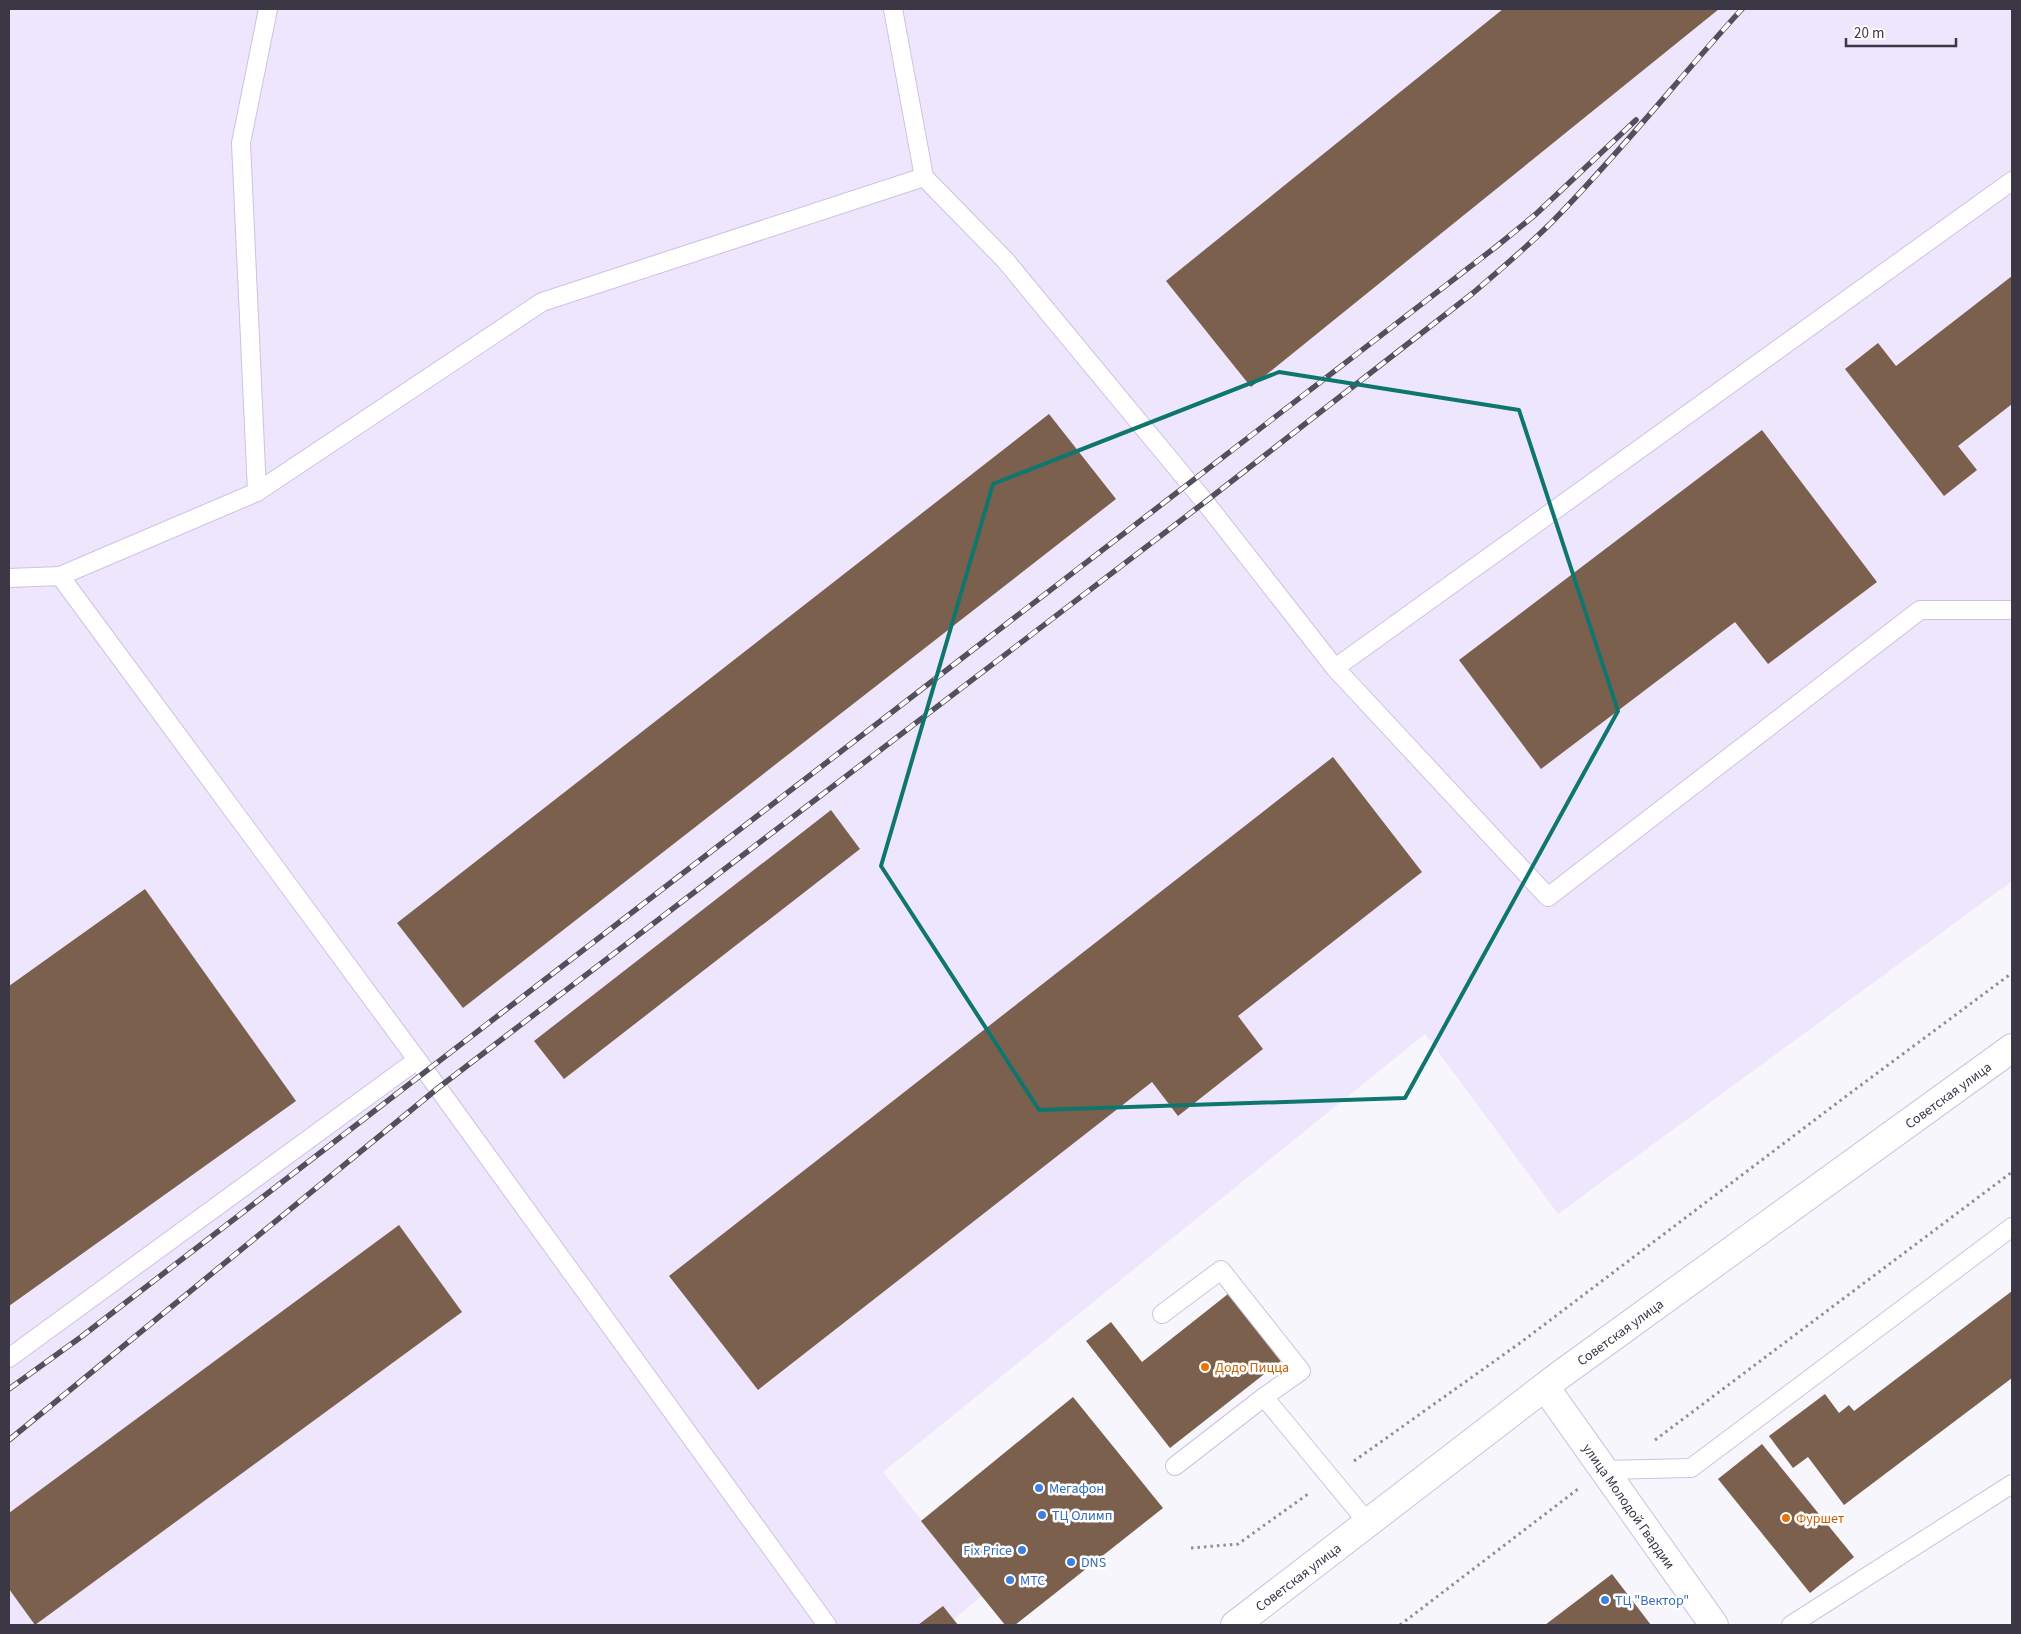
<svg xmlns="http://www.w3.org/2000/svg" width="2021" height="1634" font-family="'Source Sans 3',sans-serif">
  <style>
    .built { fill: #eee6fd }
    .building { fill: #7b604e }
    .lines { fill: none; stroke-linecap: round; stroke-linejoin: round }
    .lane-casing { stroke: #cdc2e1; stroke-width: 20 }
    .street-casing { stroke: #cdc2e1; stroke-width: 30 }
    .primary-casing { stroke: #cdc2e1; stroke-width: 30 }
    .path { stroke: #928e98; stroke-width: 3; stroke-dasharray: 2.5 4; stroke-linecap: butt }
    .lane { stroke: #fff; stroke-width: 18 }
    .street { stroke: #fff; stroke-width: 28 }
    .primary { stroke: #fff; stroke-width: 28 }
    .rail-casing { stroke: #534f5b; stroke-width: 5.5 }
    .rail { stroke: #fff; stroke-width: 4; stroke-dasharray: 11; stroke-linecap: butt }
    .marked { fill: none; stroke: #0f766e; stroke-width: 4; stroke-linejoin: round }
    .food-dot { fill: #e8710a; stroke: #fff; stroke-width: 2 }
    .shop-dot { fill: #3f7fe0; stroke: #fff; stroke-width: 2 }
    .labels { text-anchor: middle; stroke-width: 5; stroke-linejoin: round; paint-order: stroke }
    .street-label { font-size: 14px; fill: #3c3744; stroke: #fff }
    .food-label { font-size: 14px; fill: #c56008; stroke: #fff; text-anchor: start }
    .shop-label { font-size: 14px; fill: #366cbe; stroke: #fff; text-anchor: start }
  </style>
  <rect width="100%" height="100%" fill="#f8f6fd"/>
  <polygon class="built" points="9,9 2012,9 2012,881 1558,1214 1425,1034 883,1472 982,1596 954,1619 958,1625 9,1625"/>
  <g class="building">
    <polygon points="1503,9 1719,9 1251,387 1166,281"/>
    <polygon points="2012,276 2012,404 1958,446 1977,470 1944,496 1845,369 1878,343 1896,366"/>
    <polygon points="1049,414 1116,499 463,1008 397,923"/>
    <polygon points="1762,430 1877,582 1768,664 1735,622 1541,769 1459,660"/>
    <polygon points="1333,757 1422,872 1238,1016 1263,1049 1178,1116 1152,1082 758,1390 669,1276"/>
    <polygon points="831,810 860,849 564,1079 534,1041"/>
    <polygon points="145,889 296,1101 9,1306 9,986"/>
    <polygon points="399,1225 462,1312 35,1625 9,1589 9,1513"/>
    <polygon points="2012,1291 2012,1378 1844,1505 1808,1457 1793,1468 1769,1436 1825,1394 1839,1413 1849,1405 1854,1411"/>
    <polygon points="1228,1294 1281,1361 1170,1448 1086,1341 1111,1322 1142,1362"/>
    <polygon points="1073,1397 1163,1508 1015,1625 1005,1625 921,1521"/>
    <polygon points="1762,1444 1854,1557 1810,1593 1718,1479"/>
    <polygon points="1612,1574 1651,1625 1545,1625"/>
    <polygon points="943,1606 958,1625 918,1625"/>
  </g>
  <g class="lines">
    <g class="lane-casing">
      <g id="lane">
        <polyline points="924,177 1005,260 1205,502 1335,668 1548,897 1920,610 2012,610"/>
        <polyline points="257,492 241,143 268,9"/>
        <polyline points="60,576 257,492 542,302 924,177 893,9"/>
        <polyline points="9,578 60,576 438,1088 827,1625"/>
        <polyline points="1335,668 2012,181"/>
        <polyline points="1162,1314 1221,1270 1301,1371 1264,1397"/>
        <polyline points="9,1358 417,1060"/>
        <polyline points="1175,1466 1264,1397 1368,1523"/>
        <polyline points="1604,1470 1691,1468 2012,1227"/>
        <polyline points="1791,1625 2012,1484"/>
      </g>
    </g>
    <g class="street-casing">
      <polyline id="street" points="1545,1387 1714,1625"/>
    </g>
    <g class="primary-casing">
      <polyline id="primary" points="1235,1625 1560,1375 2012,1048"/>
    </g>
    <g class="path">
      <polyline points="1655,1440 2012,1172"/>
      <polyline points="1354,1461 1520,1343 1849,1094 2012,973"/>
      <polyline points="1191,1548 1238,1544 1308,1494"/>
      <polyline points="1400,1625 1578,1489"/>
    </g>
    <use href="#lane" class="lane"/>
    <use href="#street" class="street"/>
    <use href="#primary" class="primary"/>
    <g class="rail-casing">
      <g id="rail">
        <polyline points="9,1389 81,1337 1497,246 1536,214 1636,120"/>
        <path d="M9,1440L438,1088L1205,502L1473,293C1500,270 1527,247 1552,222C1619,154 1678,79 1742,9"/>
      </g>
    </g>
    <use href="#rail" class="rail"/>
  </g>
  <path class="marked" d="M1279,372L1519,410L1618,711L1405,1098L1039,1110L881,866L993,484Z"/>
  <g class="food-dot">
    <circle cx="1205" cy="1367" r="5"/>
    <circle cx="1786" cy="1518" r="5"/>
  </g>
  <g class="shop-dot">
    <circle cx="1039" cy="1488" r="5"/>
    <circle cx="1042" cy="1515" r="5"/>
    <circle cx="1022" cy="1550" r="5"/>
    <circle cx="1071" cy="1562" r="5"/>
    <circle cx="1010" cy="1580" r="5"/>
    <circle cx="1605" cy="1600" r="5"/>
  </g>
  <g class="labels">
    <g class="street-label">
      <text transform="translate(1948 1095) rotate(-36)" y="5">Советская улица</text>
      <text transform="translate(1620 1332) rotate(-36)" y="5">Советская улица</text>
      <text transform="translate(1629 1506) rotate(55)" y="5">улица Молодой Гвардии</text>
      <text transform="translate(1298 1577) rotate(-37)" y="5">Советская улица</text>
    </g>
    <g class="food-label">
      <text x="1215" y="1372">Додо Пицца</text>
      <text x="1796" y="1523">Фуршет</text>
    </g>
    <g class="shop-label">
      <text x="1049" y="1493">Мегафон</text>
      <text x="1052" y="1520">ТЦ Олимп</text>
      <text x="1012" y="1555" text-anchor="end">Fix Price</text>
      <text x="1081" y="1567">DNS</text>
      <text x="1020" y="1585">МТС</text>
      <text x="1615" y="1605">ТЦ "Вектор"</text>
    </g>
  </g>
  <rect width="2021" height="1634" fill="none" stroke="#3c3744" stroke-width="20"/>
  <path d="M1846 38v8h110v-8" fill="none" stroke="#3c3744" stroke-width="2.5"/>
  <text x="1854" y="38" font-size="15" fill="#3c3744" stroke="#ffffff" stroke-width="4" paint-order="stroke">20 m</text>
</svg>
